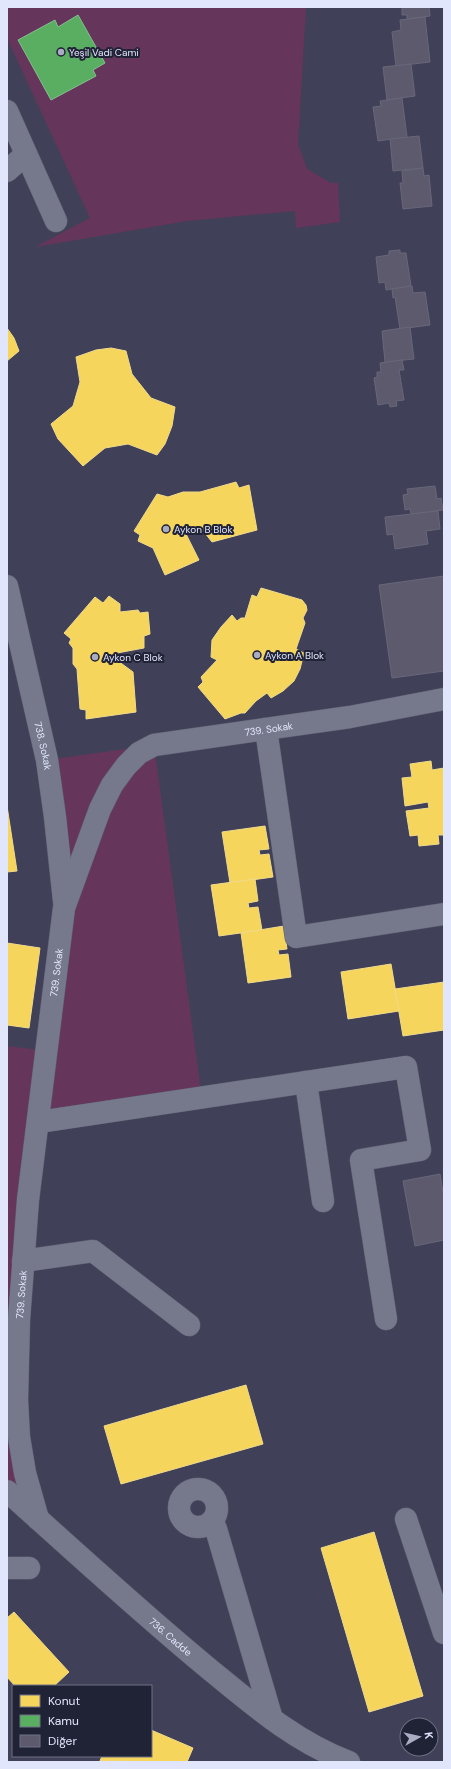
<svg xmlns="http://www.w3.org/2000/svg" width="451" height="1769" font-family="'DM Sans',sans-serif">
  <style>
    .green { fill: #66355b }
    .homes { fill: #f6d55c; stroke: #f0da8c }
    .public { fill: #5aae61; stroke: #83bf90 }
    .building { fill: #5d5a6e; stroke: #68667a }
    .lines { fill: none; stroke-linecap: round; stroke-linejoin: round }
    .minor-casing { stroke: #5e5f72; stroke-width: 23 }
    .minor { stroke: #76788b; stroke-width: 22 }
    .poi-dot { fill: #a9acc3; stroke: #202236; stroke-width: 1.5 }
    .labels { text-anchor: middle; stroke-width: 4; stroke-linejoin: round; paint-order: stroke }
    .poi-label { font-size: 10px; fill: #e2e6fc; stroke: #202236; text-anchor: start }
    .street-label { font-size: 10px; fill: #e2e6fc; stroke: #202236 }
  </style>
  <rect width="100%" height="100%" fill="#404158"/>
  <g class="green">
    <polygon points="7,7 306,7 298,144 307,169 331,183 338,183 340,222 296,228 295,211 187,221 35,247 90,218 7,38"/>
    <polygon points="154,745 202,1098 39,1122 17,1400 38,1519 7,1491 7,1046 47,1051 64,908 47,760"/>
  </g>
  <g class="homes">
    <polygon points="7,328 14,338 19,351 7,361"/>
    <polygon points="111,348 126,351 132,374 151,398 175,407 172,426 165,444 157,455 128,444 105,448 83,466 58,439 51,424 73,406 80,382 76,357 96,350"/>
    <polygon points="236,482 239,488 249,485 257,530 212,542 201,528 185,532 199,560 165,575 153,548 138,541 140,535 134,531 157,494 168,497 183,492 200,492"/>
    <polygon points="261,588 302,600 306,605 307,610 303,618 305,623 296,649 304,653 300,669 294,681 283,691 271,698 267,693 256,701 245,713 241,713 225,719 198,687 203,682 201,677 217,660 211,657 212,640 221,627 232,615 237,621 241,618 245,618 252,595 257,597"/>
    <polygon points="109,596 120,604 120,612 138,610 140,613 148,612 150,634 144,636 144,648 117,653 118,661 133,672 136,712 86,719 86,710 80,709 77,669 73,664 73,648 69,643 71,639 64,633 95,597 103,603"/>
    <polygon points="431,761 432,770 444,768 444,835 438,835 439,844 419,846 418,835 410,836 406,811 429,808 428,802 405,806 402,778 412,777 410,764"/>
    <polygon points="7,806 17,871 7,872"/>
    <polygon points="265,826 269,849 259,850 260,855 269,854 273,877 230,883 222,832"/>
    <polygon points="255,879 258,901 248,903 249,908 258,907 262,930 219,936 211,885"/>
    <polygon points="284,926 287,949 278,950 279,955 288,954 291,977 248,983 241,933"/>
    <polygon points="7,943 40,948 29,1028 7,1025"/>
    <polygon points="391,964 399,1011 348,1019 341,972"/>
    <polygon points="444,982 444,1030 403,1036 395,989"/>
    <polygon points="246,1385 263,1444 121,1484 104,1426"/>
    <polygon points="374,1532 423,1696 369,1712 321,1548"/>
    <polygon points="14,1612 69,1672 54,1686 15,1686 7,1677 7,1618"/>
    <polygon points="151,1730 193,1748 187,1762 100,1761 102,1756 151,1756"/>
  </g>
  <polygon class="public" points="78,15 105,63 93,70 96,76 51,100 18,40 55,20 58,27"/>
  <g class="building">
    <polygon points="402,7 429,7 430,16 407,19 407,15 402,15"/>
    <polygon points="425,17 430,62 396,66 392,32 401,30 400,20"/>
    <polygon points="411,64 415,96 387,100 383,67"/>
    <polygon points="402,98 407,137 378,141 373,107 381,106 380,101"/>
    <polygon points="419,136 423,168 393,171 390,139"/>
    <polygon points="423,168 424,176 429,175 432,206 403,209 400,183 403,183 402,171"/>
    <polygon points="400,250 400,253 406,253 411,286 386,290 385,282 379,283 376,257 389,255 389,251"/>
    <polygon points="412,286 413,293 425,292 430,325 400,329 395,297 393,298 392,289"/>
    <polygon points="410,327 414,359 385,362 382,331"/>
    <polygon points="402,360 404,370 399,370 404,400 396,401 397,406 390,407 389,403 378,405 374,378 377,377 377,372 381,372 380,363"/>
    <polygon points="435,486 437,499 441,498 443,510 411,514 410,509 405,510 403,495 408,494 407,489"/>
    <polygon points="438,511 440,529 426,531 428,544 395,549 393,534 387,535 385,517"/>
    <polygon points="444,576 444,671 392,678 379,585"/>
    <polygon points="440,1174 444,1199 444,1240 415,1246 403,1181"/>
  </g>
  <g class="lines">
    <g class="minor-casing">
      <g id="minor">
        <polyline points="7,111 56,221"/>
        <polyline points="7,171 26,154"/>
        <path id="s1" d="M7,586L47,760L55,817L64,901"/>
        <polyline points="266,729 296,937 444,914"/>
        <polyline points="306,1082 323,1201"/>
        <polyline points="39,1122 406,1067 420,1150 361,1160 386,1319"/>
        <polyline points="23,1261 93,1251 189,1325"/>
        <circle cx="198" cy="1508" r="19"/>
        <path id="s2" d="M7,1491C74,1551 139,1611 208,1668C252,1704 295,1742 349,1762"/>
        <path id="s3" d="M38,1519L25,1473L19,1437L17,1400L19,1320L28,1200L64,908L100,809L112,785L126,766L139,753L154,745L350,717L444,699"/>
        <polyline points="406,1519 444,1633"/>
        <polyline points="212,1521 216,1529 272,1719"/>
        <polyline points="7,1568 29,1568"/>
      </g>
    </g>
    <use href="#minor" class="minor"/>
  </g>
  <g class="poi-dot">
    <circle cx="61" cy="52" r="4"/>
    <circle cx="166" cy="529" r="4"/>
    <circle cx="257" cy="655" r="4"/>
    <circle cx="95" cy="657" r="4"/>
  </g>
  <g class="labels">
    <g class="poi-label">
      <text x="69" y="56">Yeşil Vadi Cami</text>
      <text x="174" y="533">Aykon B Blok</text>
      <text x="265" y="659">Aykon A Blok</text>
      <text x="103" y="661">Aykon C Blok</text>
    </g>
    <g class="street-label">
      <text dy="4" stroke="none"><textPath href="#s3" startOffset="923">739. Sokak</textPath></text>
      <text dy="4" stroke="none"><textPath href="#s1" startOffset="164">738. Sokak</textPath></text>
      <text dy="4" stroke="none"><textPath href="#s3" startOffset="551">739. Sokak</textPath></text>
      <text dy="4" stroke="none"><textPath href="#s3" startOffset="227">739. Sokak</textPath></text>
      <text dy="4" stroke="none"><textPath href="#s2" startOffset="219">736. Cadde</textPath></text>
    </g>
  </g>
  <rect width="451" height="1769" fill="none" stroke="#e2e6fc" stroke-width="16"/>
  <rect x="12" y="1685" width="140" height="72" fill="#202236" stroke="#6e7085"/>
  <rect x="20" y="1695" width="20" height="12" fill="#f6d55c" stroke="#6e7085"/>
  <text x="48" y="1705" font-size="12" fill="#e2e6fc">Konut</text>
  <rect x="20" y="1715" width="20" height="12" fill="#5aae61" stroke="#6e7085"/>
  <text x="48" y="1725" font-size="12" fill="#e2e6fc">Kamu</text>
  <rect x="20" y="1735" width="20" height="12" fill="#5d5a6e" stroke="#6e7085"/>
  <text x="48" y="1745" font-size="12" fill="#e2e6fc">Diğer</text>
  <g transform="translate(419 1737) rotate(82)"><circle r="19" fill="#202236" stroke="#6e7085"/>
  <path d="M0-3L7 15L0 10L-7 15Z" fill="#a9acc3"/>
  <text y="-6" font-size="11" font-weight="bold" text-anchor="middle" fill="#e2e6fc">K</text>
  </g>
</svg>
